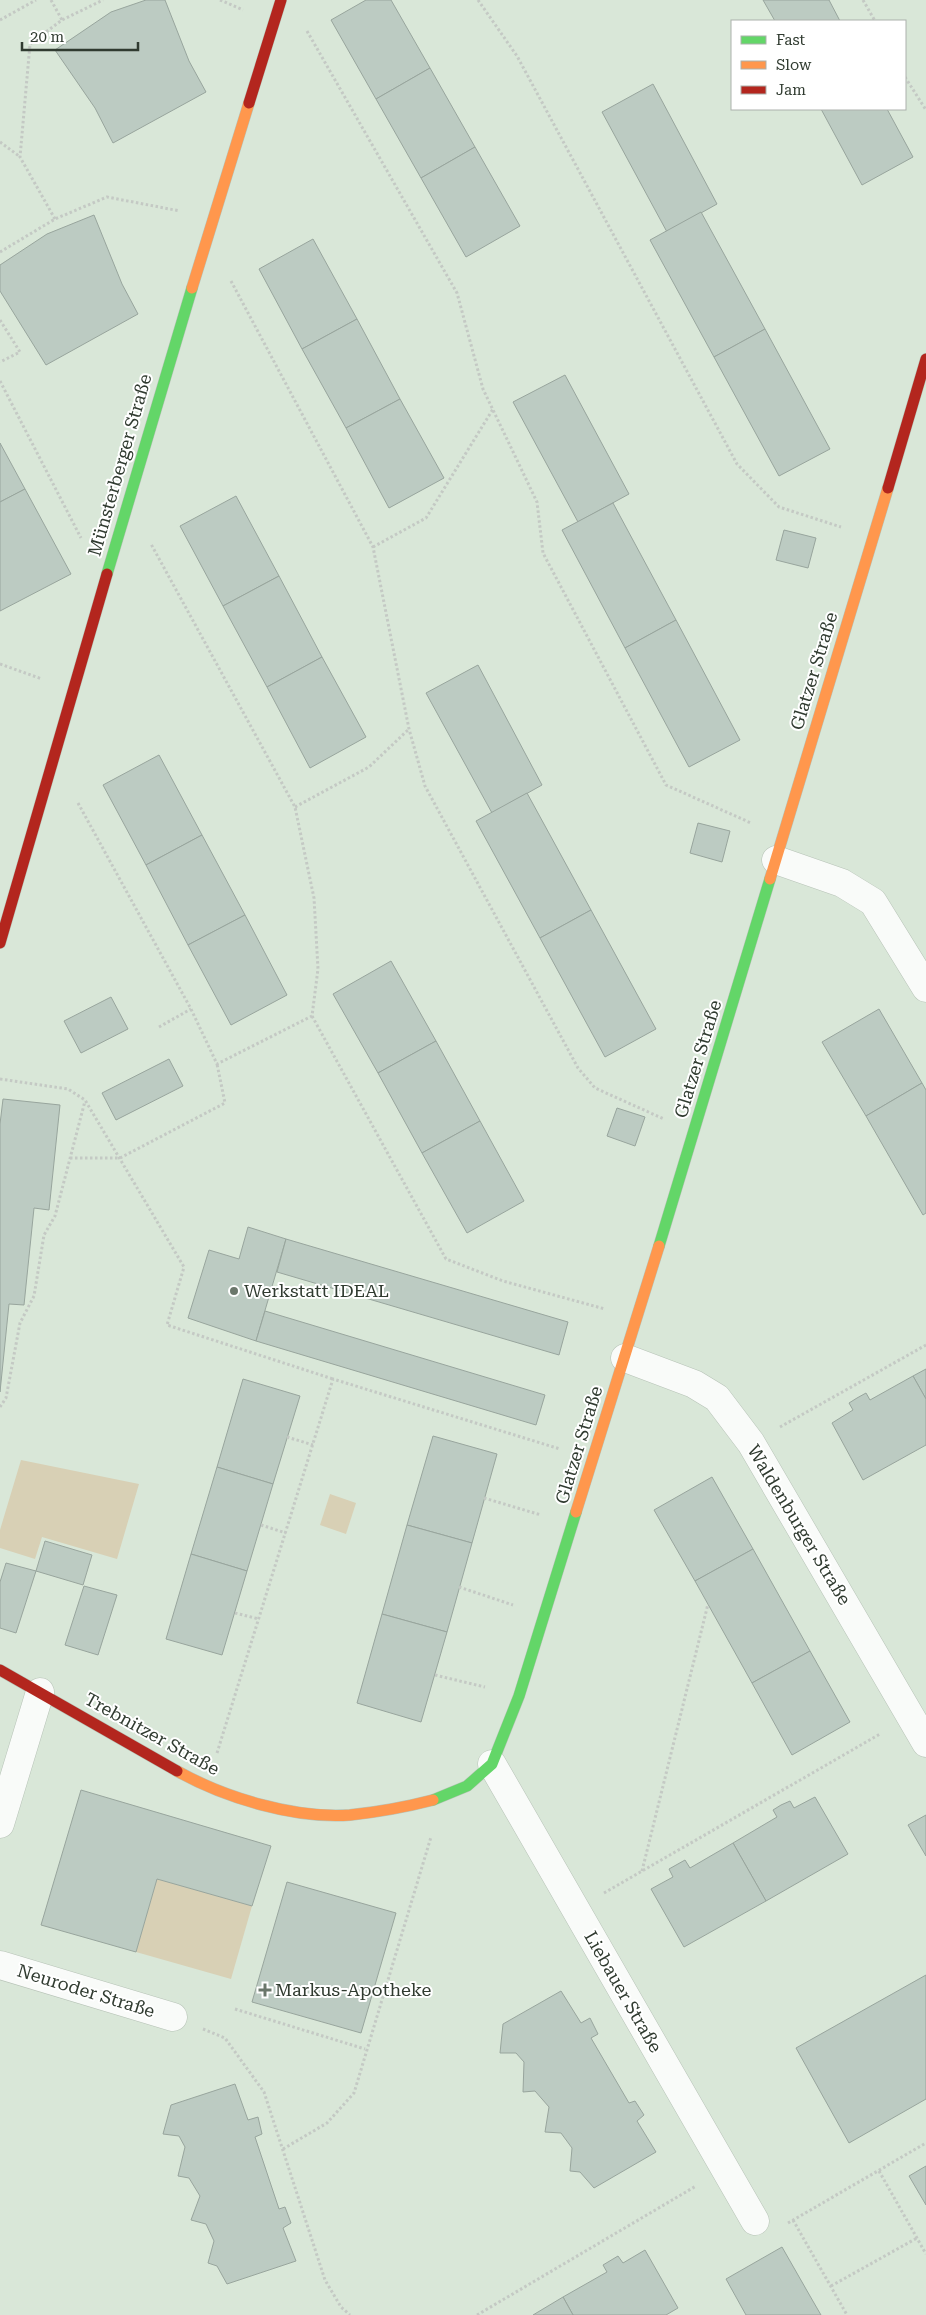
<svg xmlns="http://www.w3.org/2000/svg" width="926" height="2315" font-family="'Roboto Serif',serif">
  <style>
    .green { fill: #d8d0b5 }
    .building { fill: #bccbc2; stroke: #98a59d }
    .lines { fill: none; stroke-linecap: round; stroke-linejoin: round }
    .street-casing { stroke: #b7c3b7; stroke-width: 29 }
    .fast-casing { stroke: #b7c3b7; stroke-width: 12 }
    .slow-casing { stroke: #b7c3b7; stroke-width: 12 }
    .jam-casing { stroke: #b7c3b7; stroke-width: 12 }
    .path { stroke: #c4c9c4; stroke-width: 3; stroke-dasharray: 2.5 2.5; stroke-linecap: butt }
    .street { stroke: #f9fbf9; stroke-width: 28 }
    .fast { stroke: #63d668; stroke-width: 11 }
    .slow { stroke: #ff974d; stroke-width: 11 }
    .jam { stroke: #b3261e; stroke-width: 11 }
    .poi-dot { fill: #6b776b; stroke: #fff; stroke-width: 2 }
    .labels { text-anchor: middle; stroke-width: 4; stroke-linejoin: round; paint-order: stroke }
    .street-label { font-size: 18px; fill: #303b30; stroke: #fff }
    .poi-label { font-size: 18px; fill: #303b30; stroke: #fff; text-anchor: start }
  </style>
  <rect width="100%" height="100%" fill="#d9e7d8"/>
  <g class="green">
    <polygon points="21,1460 139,1484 117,1559 42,1537 35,1559 0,1548 0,1530"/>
    <polygon points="330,1494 356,1503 346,1534 320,1525"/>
    <polygon points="157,1879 252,1906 231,1979 136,1952"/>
  </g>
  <g class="building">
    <polygon points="146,0 165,0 189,61 206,92 113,143 95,108 55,50 111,12"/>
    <polygon points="366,0 391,0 430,68 376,99 331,20"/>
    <polygon points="763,0 829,0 840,21 775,21"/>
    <polygon points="430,68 475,147 421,178 376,99"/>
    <polygon points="653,84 717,204 667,232 602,112"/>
    <polygon points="821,109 887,109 913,157 862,185"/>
    <polygon points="475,147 520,226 466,257 421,178"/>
    <polygon points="701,212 765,329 714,357 650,240"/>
    <polygon points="94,215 122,284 138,314 46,365 0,291 0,265 47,234"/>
    <polygon points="313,239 357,319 302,349 259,269"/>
    <polygon points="357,319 400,399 346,428 302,349"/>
    <polygon points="765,329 830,449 779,476 714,357"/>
    <polygon points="565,375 629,494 578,522 513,402"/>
    <polygon points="400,399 444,478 389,508 346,428"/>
    <polygon points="0,443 25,489 0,502"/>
    <polygon points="25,489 71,574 0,611 0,502"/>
    <polygon points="236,496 279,576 223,606 180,526"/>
    <polygon points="613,503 676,620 625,648 562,530"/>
    <polygon points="784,530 816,538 808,568 776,560"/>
    <polygon points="279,576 322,657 267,687 223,606"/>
    <polygon points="676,620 740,740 689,767 625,648"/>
    <polygon points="322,657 366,737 310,768 267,687"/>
    <polygon points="478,665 542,785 492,813 426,693"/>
    <polygon points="159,755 202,835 146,865 103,785"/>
    <polygon points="527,793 591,910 540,938 476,821"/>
    <polygon points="698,823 730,831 722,862 690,853"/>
    <polygon points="202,835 245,915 188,945 146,865"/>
    <polygon points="591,910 656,1029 605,1057 540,938"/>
    <polygon points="245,915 287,995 231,1025 188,945"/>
    <polygon points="391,961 436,1041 378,1073 333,994"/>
    <polygon points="111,997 128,1029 81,1053 64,1021"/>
    <polygon points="879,1009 922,1083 866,1116 822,1042"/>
    <polygon points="436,1041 480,1121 422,1153 378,1073"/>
    <polygon points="169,1059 183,1086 116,1120 102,1093"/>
    <polygon points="922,1083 926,1090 926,1213 923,1215 866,1116"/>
    <polygon points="3,1099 60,1105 49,1210 34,1208 24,1305 9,1304 0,1392 0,1124"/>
    <polygon points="617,1108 645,1117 635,1146 607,1136"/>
    <polygon points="480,1121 524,1201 467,1233 422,1153"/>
    <polygon points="248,1227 286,1239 256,1341 188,1318 209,1250 239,1259"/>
    <polygon points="286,1239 568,1322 559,1355 277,1272"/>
    <polygon points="265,1311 545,1395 536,1425 256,1341"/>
    <polygon points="926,1369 926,1399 913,1376"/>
    <polygon points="913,1376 926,1399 926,1445 863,1480 832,1423 853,1410 849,1403 857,1398 866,1393 870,1400"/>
    <polygon points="243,1379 300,1396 273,1484 217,1467"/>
    <polygon points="433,1436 497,1454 472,1543 407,1525"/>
    <polygon points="217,1467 273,1484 247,1571 191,1554"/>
    <polygon points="712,1477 753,1549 695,1581 654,1510"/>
    <polygon points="407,1525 472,1543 447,1632 382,1614"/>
    <polygon points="45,1541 92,1555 83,1585 36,1571"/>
    <polygon points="753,1549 810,1651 752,1683 695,1581"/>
    <polygon points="191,1554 247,1571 222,1655 166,1639"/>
    <polygon points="6,1563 36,1571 16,1633 0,1628 0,1582"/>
    <polygon points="84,1586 117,1595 98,1655 65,1645"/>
    <polygon points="382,1614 447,1632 421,1722 357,1703"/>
    <polygon points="810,1651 850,1722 792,1755 752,1683"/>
    <polygon points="81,1790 271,1846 252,1906 157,1879 136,1952 41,1925"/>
    <polygon points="815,1797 848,1854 766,1901 733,1843 777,1817 773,1810 781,1805 790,1801 794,1808"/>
    <polygon points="926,1815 926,1856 908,1825"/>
    <polygon points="733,1843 766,1901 684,1947 651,1889 673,1877 669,1869 685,1860 690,1868"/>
    <polygon points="287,1882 396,1913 361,2033 252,2002"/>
    <polygon points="926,1975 926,2099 849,2143 796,2048"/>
    <polygon points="561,1991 581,2023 590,2018 598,2034 591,2038 629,2103 635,2101 644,2115 637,2121 656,2152 594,2188 580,2172 570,2171 572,2148 561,2133 545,2132 549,2107 535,2091 523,2092 524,2062 516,2053 500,2053 503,2024"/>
    <polygon points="235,2084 248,2120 258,2117 262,2134 255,2137 279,2209 285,2207 291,2223 283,2228 296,2261 227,2284 217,2266 208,2263 214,2241 206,2224 191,2220 200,2196 189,2178 178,2176 185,2147 179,2136 163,2134 171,2105"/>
    <polygon points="926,2166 926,2205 909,2176"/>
    <polygon points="782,2247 810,2296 821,2315 746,2315 726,2279"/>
    <polygon points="645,2250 678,2308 666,2315 573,2315 563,2297 607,2272 603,2265 618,2256 623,2263"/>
    <polygon points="563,2297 573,2315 533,2315"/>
  </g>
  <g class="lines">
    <g class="street-casing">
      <g id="street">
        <polyline points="776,860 842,883 873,902 926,988"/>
        <polyline points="625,1358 694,1384 717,1398 751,1443 926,1743"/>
        <polyline points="492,1764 755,2221"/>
        <polyline points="0,1824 40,1692"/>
        <polyline points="0,1965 173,2017"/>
      </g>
    </g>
    <g class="fast-casing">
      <g id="fast">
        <polyline points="107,574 192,288"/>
        <polyline points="659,1246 770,879"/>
        <polyline points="433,1800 467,1786 492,1764 519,1696 576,1512"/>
      </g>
    </g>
    <g class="slow-casing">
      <g id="slow">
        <polyline points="192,288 249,103"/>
        <polyline points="770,879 888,488"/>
        <polyline points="576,1512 659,1246"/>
        <path d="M177,1771C225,1798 295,1819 350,1815C378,1812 406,1807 433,1800"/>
      </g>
    </g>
    <g class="jam-casing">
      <g id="jam">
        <polyline points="249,103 281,0"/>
        <polyline points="888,488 926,359"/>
        <polyline points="0,943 107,574"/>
        <polyline points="0,1670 177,1771"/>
      </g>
    </g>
    <g class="path">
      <polyline points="51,0 62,20"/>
      <polyline points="220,0 243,10"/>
      <polyline points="478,0 517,56 737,464 779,507 841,527"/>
      <polyline points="863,0 875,21"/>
      <polyline points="0,20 36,0"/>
      <polyline points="307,31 457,293 483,389 537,502 543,553 666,785 751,823"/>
      <polyline points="905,77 926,110"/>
      <polyline points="0,142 19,156"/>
      <polyline points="55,219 20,157 30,44 62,20 103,0"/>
      <polyline points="0,252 55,219 107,197 180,211"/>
      <polyline points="231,281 373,547 409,729 425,786 578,1068 595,1088 664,1119"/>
      <polyline points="0,320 20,352 0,362"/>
      <polyline points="0,381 81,538"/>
      <polyline points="373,547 426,518 493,409"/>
      <polyline points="0,664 42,679"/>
      <polyline points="78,803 191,1009 217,1064 312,1016 318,969 314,898 295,807 151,544"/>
      <polyline points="295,807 369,767 409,729"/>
      <polyline points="312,1016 446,1259 503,1281 605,1309"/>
      <polyline points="159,1027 191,1009"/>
      <polyline points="0,1079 68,1089 85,1100 184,1267 167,1325 333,1379"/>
      <polyline points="70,1158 120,1158 225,1103 217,1064"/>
      <polyline points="0,1407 6,1398 20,1323 34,1296 44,1235 55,1216 85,1101"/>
      <polyline points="780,1427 926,1345"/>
      <polyline points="287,1437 313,1445"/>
      <polyline points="484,1498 541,1515"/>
      <polyline points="261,1525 286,1533"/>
      <polyline points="459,1587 513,1605"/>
      <polyline points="235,1613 259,1619"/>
      <polyline points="435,1675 485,1687"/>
      <polyline points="217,1753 333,1379 560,1449"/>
      <polyline points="642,1871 708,1604"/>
      <polyline points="604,1893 880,1734"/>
      <polyline points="235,2009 365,2049"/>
      <polyline points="203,2029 225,2038 264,2092 325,2280 341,2307 350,2315"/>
      <polyline points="283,2149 327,2123 354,2093 431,1837"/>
      <polyline points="879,2171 926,2254"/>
      <polyline points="793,2220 847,2315"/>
      <polyline points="788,2223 926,2143"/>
      <polyline points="831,2286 917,2238"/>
      <polyline points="477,2315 696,2186"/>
    </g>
    <use href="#street" class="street"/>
    <use href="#fast" class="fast"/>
    <use href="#slow" class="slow"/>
    <use href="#jam" class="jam"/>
  </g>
  <g class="poi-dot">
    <circle cx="234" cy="1291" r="5"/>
    <path d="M262.5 1982.5h5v5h5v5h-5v5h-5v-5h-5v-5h5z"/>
  </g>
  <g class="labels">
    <g class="street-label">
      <text transform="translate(120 465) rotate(-74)" y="6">Münsterberger Straße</text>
      <text transform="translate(814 671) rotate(-73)" y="6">Glatzer Straße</text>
      <text transform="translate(698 1059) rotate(-73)" y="6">Glatzer Straße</text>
      <text transform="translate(579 1445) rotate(-73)" y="6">Glatzer Straße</text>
      <text transform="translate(799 1525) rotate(59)" y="6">Waldenburger Straße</text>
      <text transform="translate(152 1734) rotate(29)" y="6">Trebnitzer Straße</text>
      <text transform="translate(86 1991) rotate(17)" y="6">Neuroder Straße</text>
      <text transform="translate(623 1992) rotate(60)" y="6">Liebauer Straße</text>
    </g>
    <g class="poi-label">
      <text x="244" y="1297">Werkstatt IDEAL</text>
      <text x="275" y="1996">Markus-Apotheke</text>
    </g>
  </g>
  <rect x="731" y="20" width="175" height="90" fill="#ffffff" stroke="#acb1ac"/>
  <rect x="741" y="36" width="25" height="8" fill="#63d668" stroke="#acb1ac"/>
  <text x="776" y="45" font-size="15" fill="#303b30">Fast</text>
  <rect x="741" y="61" width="25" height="8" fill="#ff974d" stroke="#acb1ac"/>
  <text x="776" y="70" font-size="15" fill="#303b30">Slow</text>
  <rect x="741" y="86" width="25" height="8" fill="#b3261e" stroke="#acb1ac"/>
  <text x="776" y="95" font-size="15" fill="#303b30">Jam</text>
  <path d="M22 42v8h116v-8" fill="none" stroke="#303b30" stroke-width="2.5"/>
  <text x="30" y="42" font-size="15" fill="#303b30" stroke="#ffffff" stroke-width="4" paint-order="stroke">20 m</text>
</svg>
